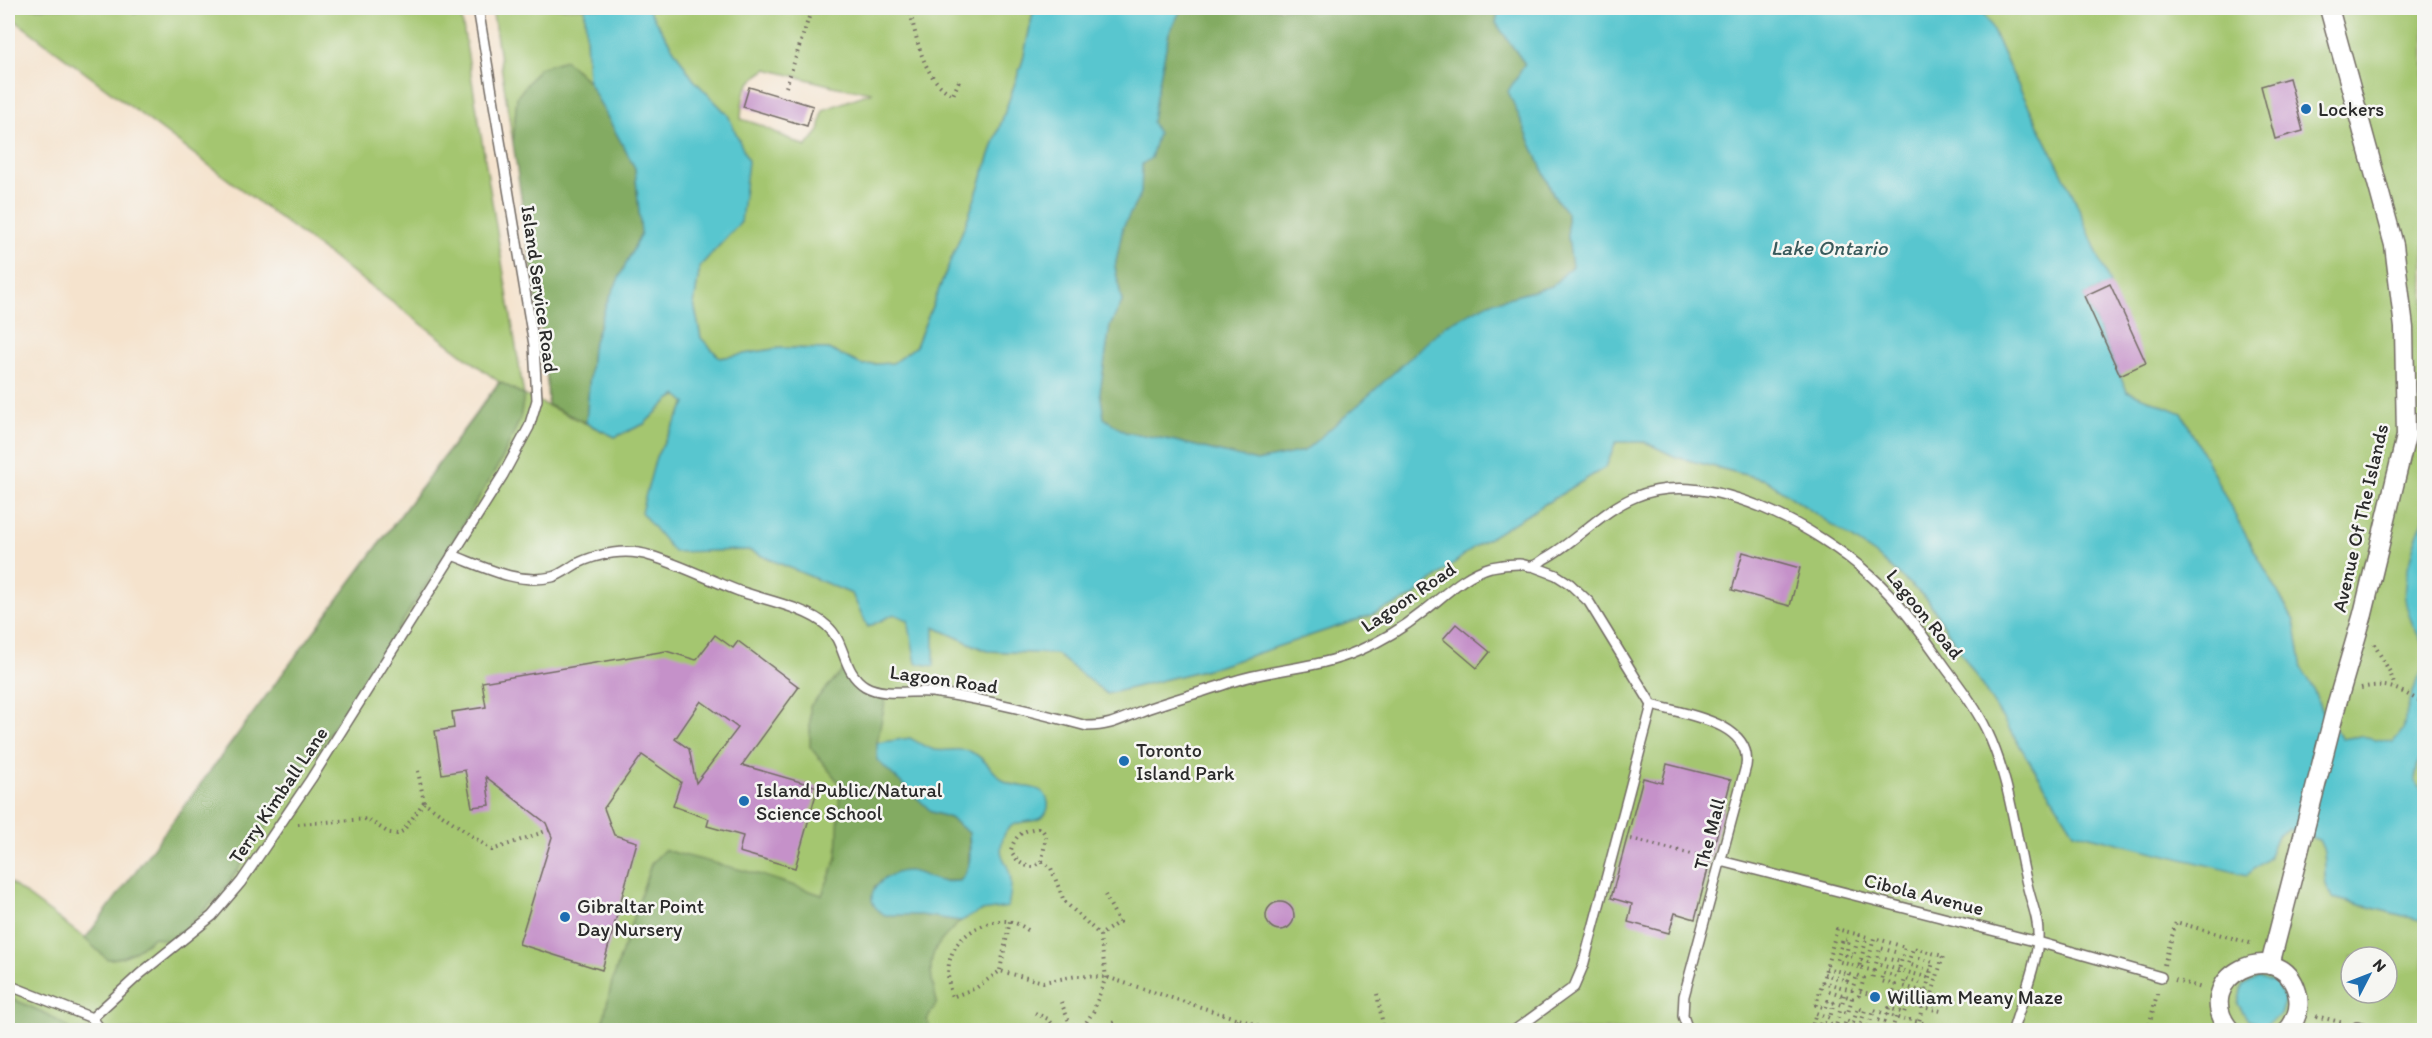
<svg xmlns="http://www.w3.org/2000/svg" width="2432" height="1038" font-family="Itim,sans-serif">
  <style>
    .green { fill: #a4c66f; stroke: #68784d; stroke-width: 1.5; fill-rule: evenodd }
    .forest { fill: #83ab62; stroke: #576b46; stroke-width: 1.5 }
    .water { fill: #59c6cf; stroke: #42787d; stroke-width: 1.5 }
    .building { fill: #c591c9; fill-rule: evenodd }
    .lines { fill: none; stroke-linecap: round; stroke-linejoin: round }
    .lane-casing { stroke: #726b64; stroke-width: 12 }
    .street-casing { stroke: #726b64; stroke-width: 21 }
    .path { stroke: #726b64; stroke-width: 4; stroke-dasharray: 1.5 4.5; stroke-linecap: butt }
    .lane { stroke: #fff; stroke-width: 9 }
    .street { stroke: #fff; stroke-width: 18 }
    .poi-dot { fill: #1f6fb2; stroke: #f6f6f2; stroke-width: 2 }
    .labels { text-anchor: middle; stroke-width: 5; stroke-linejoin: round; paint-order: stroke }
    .poi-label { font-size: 20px; fill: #2b2b2b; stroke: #f6f6f2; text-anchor: start }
    .street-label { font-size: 20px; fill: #2b2b2b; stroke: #f6f6f2 }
    .water-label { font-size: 21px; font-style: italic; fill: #395a5c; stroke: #f6f6f2 }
  </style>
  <rect width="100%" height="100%" fill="#f6f6f2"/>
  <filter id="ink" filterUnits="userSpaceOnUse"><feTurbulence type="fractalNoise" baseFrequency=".0167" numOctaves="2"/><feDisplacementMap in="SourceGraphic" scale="12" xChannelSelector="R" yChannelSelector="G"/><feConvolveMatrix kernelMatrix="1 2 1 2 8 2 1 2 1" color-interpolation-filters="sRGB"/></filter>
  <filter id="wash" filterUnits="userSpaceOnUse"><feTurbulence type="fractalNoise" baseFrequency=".008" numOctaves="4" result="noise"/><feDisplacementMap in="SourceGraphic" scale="24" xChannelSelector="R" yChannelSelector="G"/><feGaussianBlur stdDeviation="1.35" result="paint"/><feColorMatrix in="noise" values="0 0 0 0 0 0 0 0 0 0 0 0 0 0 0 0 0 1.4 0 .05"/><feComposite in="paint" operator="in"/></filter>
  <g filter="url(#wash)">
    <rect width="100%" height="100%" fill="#f5e3cd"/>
    <g class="green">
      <path d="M8,8H126L135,14L140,8H460L524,395L615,437L644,424L669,400L678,395L686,403L656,457L650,482L674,551L748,550L852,594L868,627L894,614L934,627L987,651L1056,654L1107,694L1219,666L1369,616L1412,597L1474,547L1606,467L1616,442H1645L1676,457L1766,480L1875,554L1928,600L2075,832L2268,858L2277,835L2288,829L2319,840C2321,844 2324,849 2324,854C2327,870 2321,884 2333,898L2424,921V1030H8V881L86,939L499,382L8,15ZM2351,957H2387V993H2351Z"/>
      <polygon points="492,8 585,8 588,81 565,60 517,97 513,143"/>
      <path d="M646,8H1034L1023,60L969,215L916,346L893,363L862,365L828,349L780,348L720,358L701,338L694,304L700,266L741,222L728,115L693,79ZM767,69L837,87L872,92L823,110L819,131L806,147L760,125L741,119C742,93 744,83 767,69Z"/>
      <polygon points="1977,8 2424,8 2424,796 2361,736 2342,739 2321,710 2311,683 2302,670 2294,621 2239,523 2182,413 2127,391 2084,296 2109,283 2074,197 2009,67 1989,22"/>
    </g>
    <g class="forest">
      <polygon points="1182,8 1499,8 1496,23 1525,64 1509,92 1554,196 1567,213 1568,237 1572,266 1552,286 1489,303 1304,451 1257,461 1171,440 1125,432 1104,418 1100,392 1110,326 1122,302 1115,267 1123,227 1141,193 1142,164 1169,33"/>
      <polygon points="565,60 588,81 635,168 641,233 606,305 592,348 586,423 548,405 546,364 513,143 517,97 539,68"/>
      <path d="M500,382L524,395L520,419L502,459L438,566L367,677L222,893L170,942L154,937C139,949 127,959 107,959L85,939Z"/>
      <path d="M844,669C857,689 863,693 886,697L877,743L932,812L950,818L969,833V870L960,881H940L908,871L884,879L874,887L885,915H921L961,921C928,951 926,959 937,1002L927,1020L931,1030H601L612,982L651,864L664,850L761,875L822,895L837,857L840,784L810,747V706Z"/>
      <polygon points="8,997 49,1015 71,1030 8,1030"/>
    </g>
    <g class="water">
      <path d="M585,8H646L648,9L693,79L728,115L748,161L741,222L700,266L694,304L701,338L720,358L780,348L828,349L862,365L893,363L916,346L969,215L1023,60L1034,8H1182L1169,33L1156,97L1152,122L1158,133L1151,158L1142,164L1141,193L1123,227L1115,267L1122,302L1110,326L1100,392L1104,418L1125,432L1171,440L1257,461L1304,451L1358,405L1446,325L1489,303L1552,286L1572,266L1568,237L1567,213L1554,196L1508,91L1525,64L1496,23L1499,8H1977L1989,22L2009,67L2074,197L2110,284L2084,296L2127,391L2182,413L2239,523L2294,621L2302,669L2311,683L2321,710L2342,739L2361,736L2393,742L2403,730L2406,714L2417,680L2424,668V752L2418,763L2415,779L2424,796V921L2333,898C2321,884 2327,870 2324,854C2324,849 2321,844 2319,840L2288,829L2277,835L2268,858L2247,875L2074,832L1928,600L1875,554L1766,480L1676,457L1645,442H1616L1606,467L1474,547L1412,597L1369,616L1219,666L1107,694L1056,654L987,651L934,627V666L916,663L908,620L894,614L868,627L852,594L748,550L674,552L641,512L656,457L686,403L677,395L669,400L644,424L615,437L586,423L592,348L606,305L641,233L635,168L588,81Z"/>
      <path d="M2424,519V646C2416,631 2407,616 2405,598C2402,581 2416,535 2424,519Z"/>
      <path d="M910,738C917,742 926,748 935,750C947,752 960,747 971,752C985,757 993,774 1006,782C1016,788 1032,785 1041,791C1047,795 1050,804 1047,811C1039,831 1010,810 1002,841C999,858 1005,858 1009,871C1013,882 1010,896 1008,907L981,911L961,921L921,915H885C854,898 885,871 908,871C919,871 930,880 941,881C947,882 954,881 960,881C973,866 970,851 969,833L950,818L932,812L877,760V743Z"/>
      <polygon points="2258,977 2275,983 2285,998 2280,1015 2265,1025 2248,1020 2238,1004 2242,986"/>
    </g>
    <g id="blocks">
      <g class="building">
        <polygon points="2289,78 2303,131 2275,139 2261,86"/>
        <polygon points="749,87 813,106 807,126 743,107"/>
        <polygon points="2110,284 2146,363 2120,375 2084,296"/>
        <polygon points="1743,552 1800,568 1790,606 1732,590"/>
        <polygon points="1456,624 1490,652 1477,668 1443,639"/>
        <path d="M715,635L733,648L738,641L799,687L742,765L818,787L795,868L739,852L743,836L707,826L709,819L673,806L681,782L642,755L604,808L614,835L637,842L602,970L519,944L552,837L546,823L486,777L490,805L472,807L465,770L442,774L435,731L454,728L452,712L486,707L482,682L666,651L696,660ZM701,701L738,728L696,783L689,749L675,739Z"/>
        <polygon points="1667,764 1731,780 1695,919 1675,913 1669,933 1628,922 1632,904 1611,898 1643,778 1662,783"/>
        <circle cx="1280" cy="916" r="14"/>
      </g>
    </g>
  </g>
  <g filter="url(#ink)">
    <use href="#blocks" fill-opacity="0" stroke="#726b64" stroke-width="1.5"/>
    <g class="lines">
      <g class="lane-casing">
        <g id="lane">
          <path d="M452,555C484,567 518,585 552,577C560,575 569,568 576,564C599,553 627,548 651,556C681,565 710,580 739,591C765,600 808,608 827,626C846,642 842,672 865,686C884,697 912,690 932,692C985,699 1036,712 1087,726C1110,726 1119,720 1139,712C1169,700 1201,693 1231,682C1273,668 1317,669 1358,651C1381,641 1403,628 1423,612C1444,596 1465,574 1491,567C1500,565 1510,564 1519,564C1523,564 1528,567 1532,566C1537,565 1540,562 1544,559C1576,542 1601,511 1635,497C1708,466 1819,528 1872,577C1901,603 1923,636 1946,668C1960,687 1977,709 1987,731C2010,779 2015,834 2027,884C2031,903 2039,918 2038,938C2038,961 2020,1006 2013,1030"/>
          <path d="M1532,566L1556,575L1570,584L1589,602L1652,705C1683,714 1753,722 1746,766L1684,996L1683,1016L1688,1030"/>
          <polyline points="1721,861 2038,942 2161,977"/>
          <polyline points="8,985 92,1018 101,1030"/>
          <polyline points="92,1018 140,974 212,916 241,882 311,779 503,475 529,427 537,400 534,345 478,8"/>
          <polyline points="2357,1027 2369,1030"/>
          <polyline points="1515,1030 1574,987 1583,966 1652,705"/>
        </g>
      </g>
      <g class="street-casing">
        <g id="street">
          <polyline points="2270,965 2337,703 2363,614 2406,436 2404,328 2394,245 2329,8"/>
          <path d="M2230,1030C2187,978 2280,933 2297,992C2301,1006 2297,1019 2288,1030"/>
        </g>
      </g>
      <g class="path">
        <path d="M909,8C917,38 922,79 953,95L960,79"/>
        <polyline points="786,87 812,8"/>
        <polyline points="2374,644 2390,672 2395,687"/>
        <path d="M2361,688C2391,681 2399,691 2424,703"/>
        <polyline points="418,771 424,802 492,850 549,830"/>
        <polyline points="298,824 367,819 389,833 397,834 403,831 424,802"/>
        <path d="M1038,828L1043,831L1046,836L1042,861L1034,867C1023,867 1015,860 1011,850C1015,835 1023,830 1038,828Z"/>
        <polyline points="1631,839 1708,858"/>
        <polyline points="1042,861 1051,868 1064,901 1100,935"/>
        <path d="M1028,930C1014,920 1001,918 984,925C951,938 942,965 952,997L976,988L1000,971L1043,982L1077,976L1106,977L1273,1030"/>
        <polyline points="1895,952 1880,948 1876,964 1930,978"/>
        <polyline points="1885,958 1901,962"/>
        <polyline points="1919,958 1933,962 1922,1007 1941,1011"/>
        <polyline points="1861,960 1868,962 1874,938 1905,947 1897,977 1883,973 1881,981 1895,985 1891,1001"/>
        <polyline points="2164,965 2176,922 2253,944"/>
        <polyline points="1859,967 1837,961 1843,939 1849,940 1846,955 1853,957 1859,935"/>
        <polyline points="1000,970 1010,921"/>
        <polyline points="1824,974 1847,981 1849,974 1826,968"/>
        <polyline points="2175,980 2202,988"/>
        <polyline points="1822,982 1852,990 1857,975 1864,978 1858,999"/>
        <polyline points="1920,983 1905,979 1903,986 1932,994 1943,956 1913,948 1908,964 1931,971"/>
        <polyline points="1829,991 1852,998 1848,1013 1840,1011 1835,1030"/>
        <polyline points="1860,991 1876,996"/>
        <polyline points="1377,994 1384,1030"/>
        <polyline points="1844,995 1842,1005 1828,1001 1826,1008 1816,1005 1837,929 1867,937 1859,967 1874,971 1872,980"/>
        <polyline points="1061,1002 1070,1024"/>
        <polyline points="1922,1007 1919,1022 1926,1024 1924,1030"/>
        <polyline points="1035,1013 1048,1019 1057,1029"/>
        <polyline points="1887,1015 1889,1008 1904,1013 1909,996 1901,994 1899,1002"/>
        <polyline points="2316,1016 2344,1023"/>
        <polyline points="1878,1020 1886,1022 1884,1030"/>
        <polyline points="1083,1027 1093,1012 1106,977 1100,935 1119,922 1105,895"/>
        <path d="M1056,1030C1067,1023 1077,1023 1088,1030"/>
        <polyline points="1103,1030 1117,1020"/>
        <polyline points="1230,1030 1239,1018"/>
        <polyline points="1811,1030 1816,1013 1830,1018 1834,1002"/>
        <polyline points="1818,1030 1821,1022 1836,1026"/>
        <polyline points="1843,1030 1846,1020 1853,1023 1858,1008 1865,1010 1859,1030"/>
        <polyline points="1851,1030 1852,1029"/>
        <polyline points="1878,1030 1868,1028 1874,1010 1904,1020"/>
        <polyline points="1892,1030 1896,1017"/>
        <polyline points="1901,1030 1902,1027 1908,1029 1910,1020 1919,1022"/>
        <polyline points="2148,1030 2158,990"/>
      </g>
      <use href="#lane" class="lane"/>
      <use href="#street" class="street"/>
    </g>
  </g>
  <g class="poi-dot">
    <circle cx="2306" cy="109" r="6"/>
    <circle cx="1124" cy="761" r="6"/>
    <circle cx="744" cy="801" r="6"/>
    <circle cx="565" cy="917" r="6"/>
    <circle cx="1875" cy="997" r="6"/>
  </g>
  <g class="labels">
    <g class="poi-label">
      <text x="2318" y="116">Lockers</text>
      <text x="1136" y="757">Toronto<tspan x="1136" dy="23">Island Park</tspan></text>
      <text x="756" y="797">Island Public/Natural<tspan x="756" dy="23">Science School</tspan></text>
      <text x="577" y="913">Gibraltar Point<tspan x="577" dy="23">Day Nursery</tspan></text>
      <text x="1887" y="1004">William Meany Maze</text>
    </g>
    <g class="street-label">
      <text transform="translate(540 289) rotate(82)" y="7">Island Service Road</text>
      <text transform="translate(2360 518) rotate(-77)" y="7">Avenue Of The Islands</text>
      <text transform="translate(1408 597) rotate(-34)" y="7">Lagoon Road</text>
      <text transform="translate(1925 614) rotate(51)" y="7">Lagoon Road</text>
      <text transform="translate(944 679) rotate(8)" y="7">Lagoon Road</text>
      <text transform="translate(278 795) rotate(-56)" y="7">Terry Kimball Lane</text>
      <text transform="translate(1709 834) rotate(-75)" y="7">The Mall</text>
      <text transform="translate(1924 894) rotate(14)" y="7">Cibola Avenue</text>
    </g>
    <g class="water-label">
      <text x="1829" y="255">Lake Ontario</text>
    </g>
  </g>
  <rect width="2432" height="1038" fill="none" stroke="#f6f6f2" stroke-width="30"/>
  <g transform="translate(2369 975) rotate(48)"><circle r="28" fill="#f6f6f2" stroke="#a5a5a2" stroke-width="1.5"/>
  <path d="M0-4.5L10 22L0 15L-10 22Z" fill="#1f6fb2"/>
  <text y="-9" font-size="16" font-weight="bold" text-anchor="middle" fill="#2b2b2b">N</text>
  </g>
</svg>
